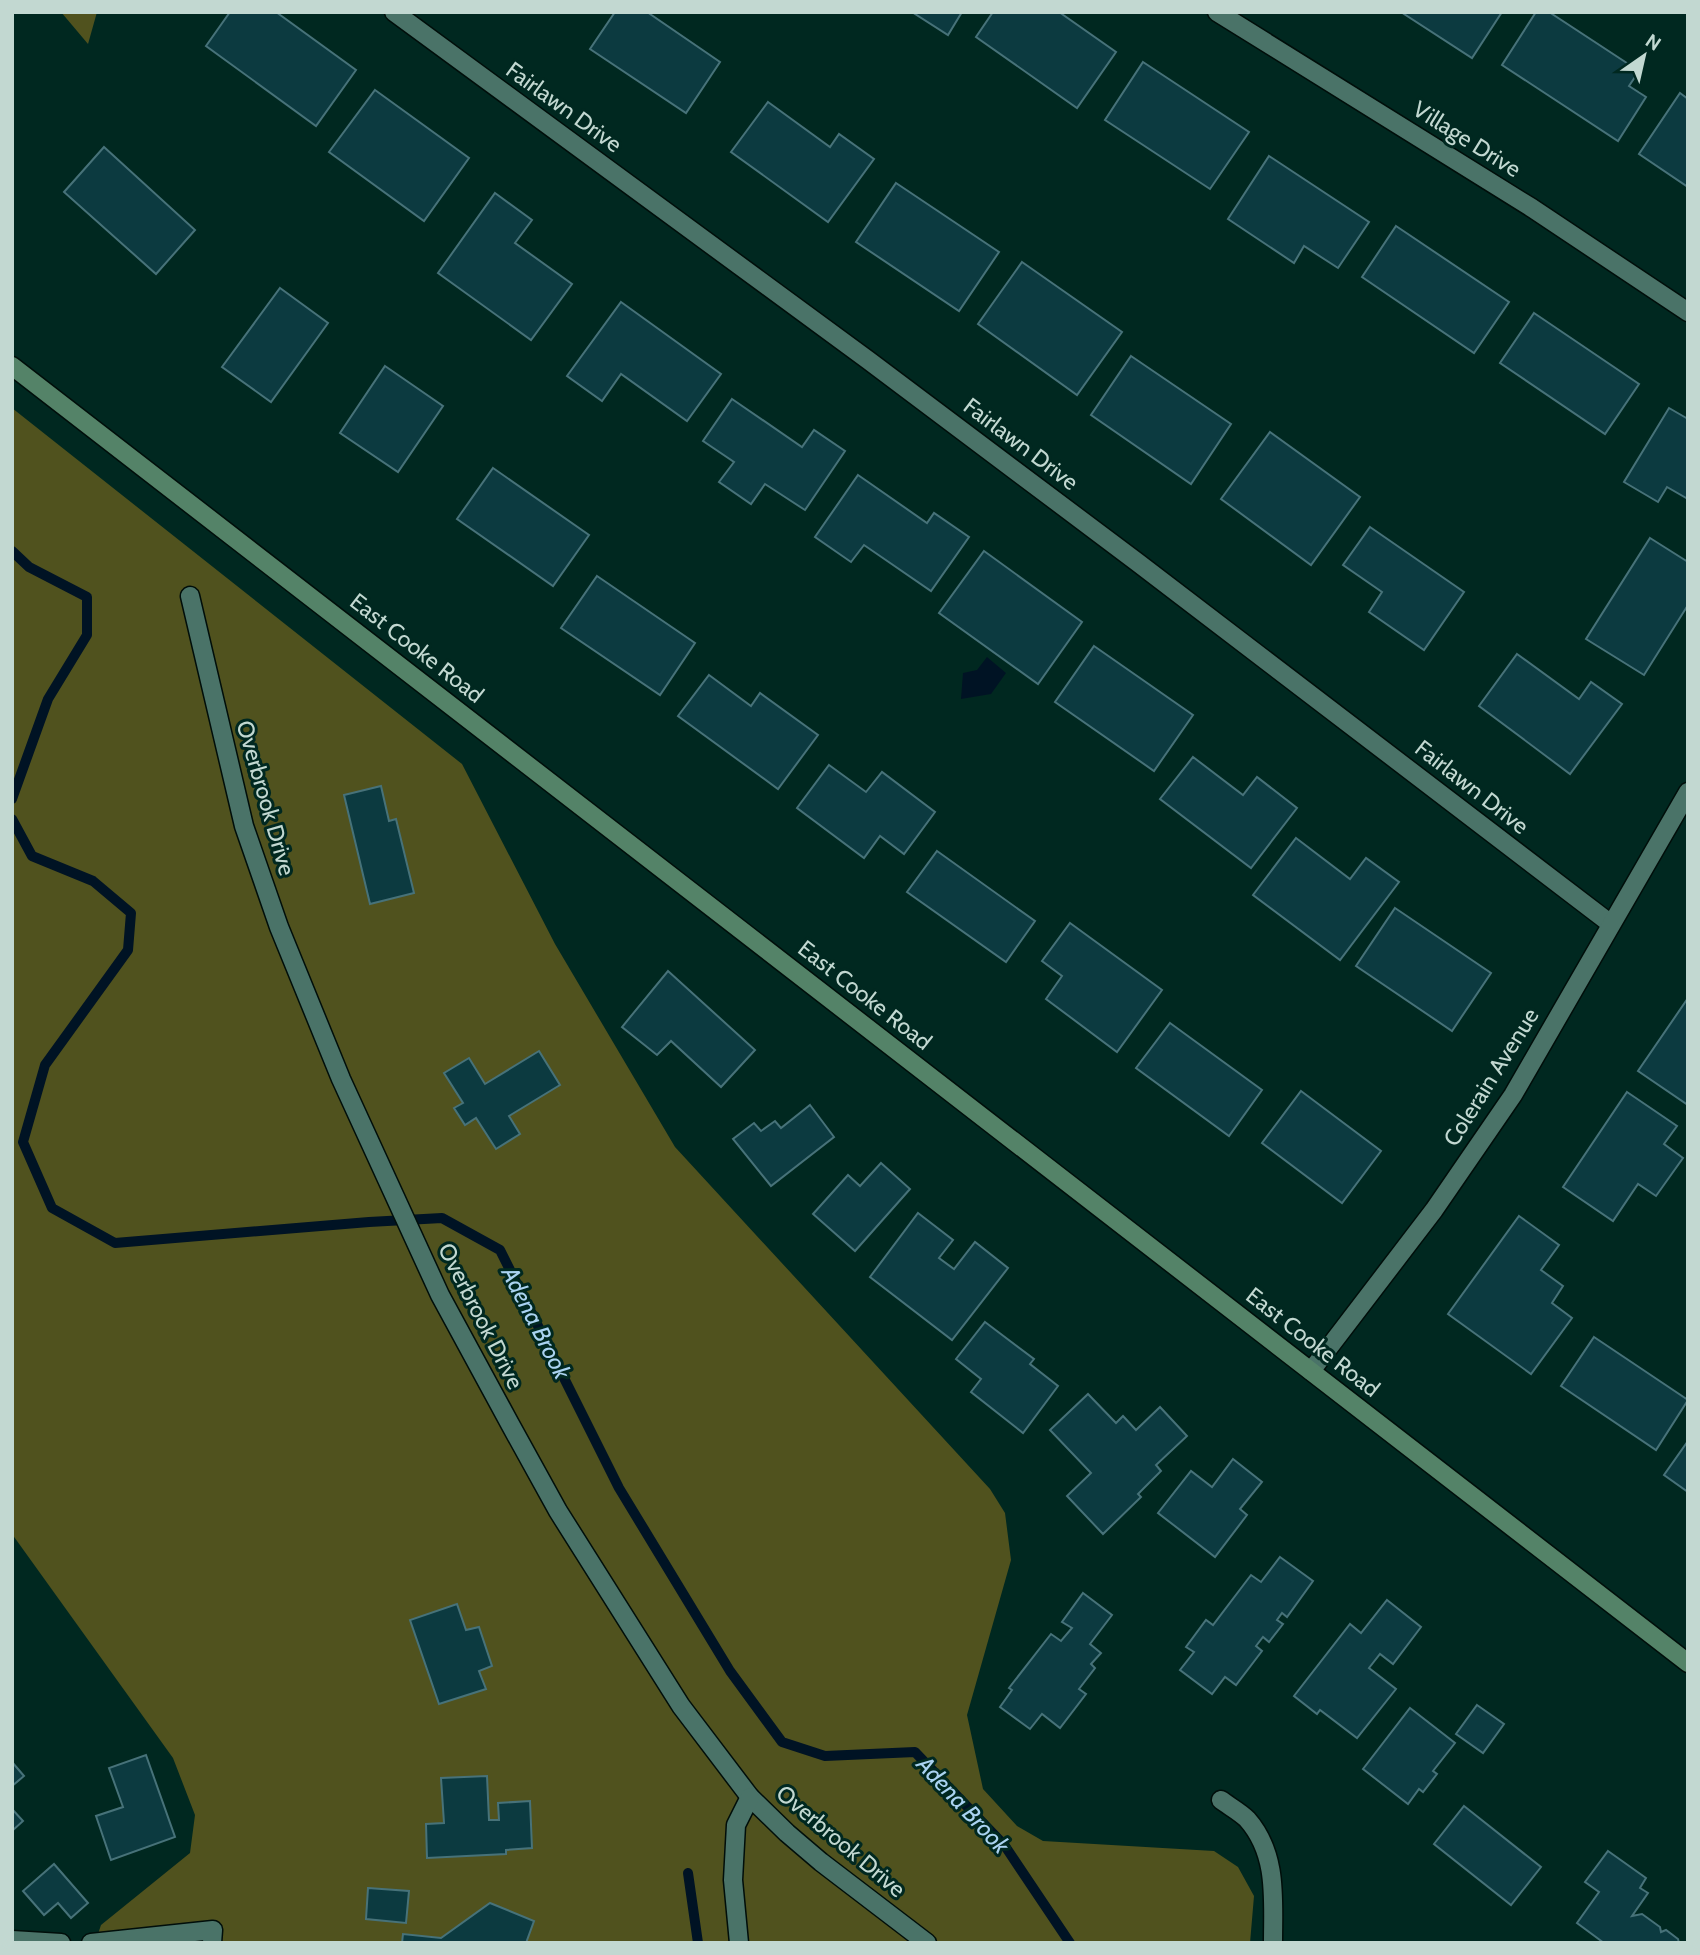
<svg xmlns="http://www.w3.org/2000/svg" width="1700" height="1955" font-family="Cabin,sans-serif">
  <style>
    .forest { fill: #50521e }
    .water { fill: #001324 }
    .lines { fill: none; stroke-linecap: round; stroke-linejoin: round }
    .stream { stroke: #001324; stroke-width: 10 }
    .building { fill: #0c3a40; stroke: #477279; stroke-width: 2 }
    .service-casing { stroke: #000e0a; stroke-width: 21 }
    .minor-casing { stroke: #000e0a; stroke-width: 21 }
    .secondary-casing { stroke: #000e0a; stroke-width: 21 }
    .service { stroke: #4a7368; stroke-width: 18 }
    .minor { stroke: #4a7368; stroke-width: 18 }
    .secondary { stroke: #548368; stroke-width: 18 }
    .labels { text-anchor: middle; stroke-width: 6; stroke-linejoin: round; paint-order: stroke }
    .street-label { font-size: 23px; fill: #c2d8d1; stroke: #002820 }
    .water-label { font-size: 24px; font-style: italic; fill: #aad3f1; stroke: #002820 }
  </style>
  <rect width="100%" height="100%" fill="#002820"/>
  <g class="forest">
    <polygon points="61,12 97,12 88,44"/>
    <polygon points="12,408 462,764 555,944 675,1147 990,1489 1005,1513 1011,1560 967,1715 983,1789 1017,1826 1043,1841 1214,1851 1238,1867 1254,1896 1250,1943 95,1943 101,1925 190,1853 195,1815 173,1758 12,1534"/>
  </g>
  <polygon class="water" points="987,657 1006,673 991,694 961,699 963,673 977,670"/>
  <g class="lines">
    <g class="stream">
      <polyline points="12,551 29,567 87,597 87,635 48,699 12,799"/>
      <polyline points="12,819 32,856 93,881 131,913 128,950 45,1065 23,1142 52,1208 115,1243 369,1222 442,1218 500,1250 619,1488 730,1671 782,1742 825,1756 915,1752 1005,1846 1070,1943"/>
      <polyline points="688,1873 698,1943"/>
    </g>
  </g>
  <g class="building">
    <polygon points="230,12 276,12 356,70 316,126 206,46"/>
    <polygon points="615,12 647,12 720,62 686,113 590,49"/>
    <polygon points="912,12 962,12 948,35"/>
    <polygon points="993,12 1059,12 1116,52 1077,108 976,37"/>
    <polygon points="1401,12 1502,12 1472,58"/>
    <polygon points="1536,12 1549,12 1639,71 1629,86 1646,97 1618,141 1502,65"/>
    <polygon points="1143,62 1249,132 1210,189 1105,120"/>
    <polygon points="375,90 469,158 424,221 329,152"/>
    <polygon points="1680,93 1688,99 1688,187 1639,154"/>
    <polygon points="768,102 830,147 839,134 874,159 828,222 731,152"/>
    <polygon points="104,147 195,230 156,274 64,192"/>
    <polygon points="1269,156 1369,222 1338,268 1304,246 1294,263 1228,219"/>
    <polygon points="896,183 999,252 959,311 856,242"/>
    <polygon points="495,193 532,220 515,243 572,284 531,340 438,273"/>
    <polygon points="1396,226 1509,302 1474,353 1362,277"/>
    <polygon points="1022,262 1122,332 1077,395 978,324"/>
    <polygon points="280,288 328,323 271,402 222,367"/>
    <polygon points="621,302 721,374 687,421 621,374 602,401 567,376"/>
    <polygon points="1534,313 1639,384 1605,434 1500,363"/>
    <polygon points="1131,356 1231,424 1191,484 1091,415"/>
    <polygon points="385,366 443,406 398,472 340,433"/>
    <polygon points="732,399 802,447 814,430 845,451 805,510 765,484 751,504 719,482 734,462 703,441"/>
    <polygon points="1669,408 1688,419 1688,499 1667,487 1658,502 1624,482"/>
    <polygon points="1270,432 1360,497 1311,565 1221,499"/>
    <polygon points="493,468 589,535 553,586 457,519"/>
    <polygon points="858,475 927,523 934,513 969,537 931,591 864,545 851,562 815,537"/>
    <polygon points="1370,527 1464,592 1424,650 1369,612 1382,592 1343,565"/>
    <polygon points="1650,538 1688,562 1688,605 1644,675 1586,639"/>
    <polygon points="984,551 1082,622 1038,684 939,613"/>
    <polygon points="597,576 695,643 660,695 561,628"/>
    <polygon points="1094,646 1193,715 1154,771 1055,702"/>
    <polygon points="1517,654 1579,699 1591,682 1622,704 1570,774 1479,706"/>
    <polygon points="709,675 751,706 760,693 818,735 778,789 678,716"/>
    <polygon points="1193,757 1243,795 1257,777 1297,808 1251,868 1160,799"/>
    <polygon points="829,765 866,792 882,772 935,812 904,854 880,836 864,858 797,808"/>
    <polygon points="381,786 389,821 396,819 414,893 370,904 344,795"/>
    <polygon points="1296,838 1350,879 1366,858 1399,882 1340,960 1253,895"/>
    <polygon points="937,851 1035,921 1006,962 907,892"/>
    <polygon points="1395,908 1491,973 1452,1031 1356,966"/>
    <polygon points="1070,923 1162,990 1117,1052 1046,999 1062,976 1042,961"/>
    <polygon points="668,971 755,1050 721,1087 671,1041 657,1055 622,1027"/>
    <polygon points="1688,998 1688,1105 1638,1071"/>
    <polygon points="1170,1023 1262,1090 1229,1136 1136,1068"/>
    <polygon points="539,1051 560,1085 509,1116 520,1134 496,1149 476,1118 465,1125 454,1108 463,1103 444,1073 469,1058 485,1084"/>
    <polygon points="1301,1091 1381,1151 1342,1203 1262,1143"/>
    <polygon points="1627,1092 1677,1126 1664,1144 1683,1158 1656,1196 1638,1184 1613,1221 1563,1187"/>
    <polygon points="810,1105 834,1137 771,1186 733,1139 754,1123 761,1131 775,1121 781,1128"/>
    <polygon points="881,1163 910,1189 855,1251 813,1214 848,1175 860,1186"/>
    <polygon points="918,1213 953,1240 939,1258 954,1269 975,1242 1008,1268 952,1340 870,1277"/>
    <polygon points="1519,1216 1559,1245 1541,1270 1563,1286 1552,1303 1572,1318 1531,1374 1448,1314"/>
    <polygon points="985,1322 1034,1359 1030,1364 1058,1386 1023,1433 971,1392 981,1379 956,1359"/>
    <polygon points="1594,1337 1688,1400 1656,1450 1561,1386"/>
    <polygon points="1088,1394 1116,1423 1123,1416 1136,1430 1160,1407 1187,1436 1156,1465 1161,1471 1138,1494 1141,1497 1103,1534 1067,1496 1091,1473 1050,1430"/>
    <polygon points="1688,1441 1688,1492 1664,1475"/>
    <polygon points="1233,1459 1262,1482 1240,1509 1247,1515 1215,1557 1158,1513 1191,1471 1212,1487"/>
    <polygon points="1280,1557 1313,1581 1287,1617 1282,1613 1277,1620 1283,1624 1269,1642 1263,1637 1256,1646 1262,1651 1236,1685 1225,1677 1212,1694 1180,1670 1194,1652 1186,1647 1206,1620 1213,1625 1251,1575 1261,1582"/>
    <polygon points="1083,1593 1112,1615 1090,1644 1101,1653 1091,1664 1095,1668 1079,1689 1086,1694 1060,1728 1042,1714 1030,1729 1000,1707 1012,1690 1009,1688 1051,1634 1061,1641 1072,1628 1062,1622"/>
    <polygon points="1387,1600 1421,1627 1393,1664 1380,1654 1369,1668 1396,1689 1357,1738 1320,1710 1317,1714 1294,1696 1350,1624 1361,1633"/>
    <polygon points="457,1604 466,1630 479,1627 492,1666 479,1671 486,1689 439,1704 410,1620"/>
    <polygon points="1477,1705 1504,1724 1483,1753 1456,1734"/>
    <polygon points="1410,1708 1455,1743 1433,1771 1437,1774 1423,1792 1419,1789 1408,1804 1363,1769"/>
    <polygon points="146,1755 175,1837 111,1860 96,1816 123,1807 109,1768"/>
    <polygon points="12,1762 24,1776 12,1786"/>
    <polygon points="487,1776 489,1820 499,1820 498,1803 530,1801 532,1848 506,1850 506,1854 427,1858 426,1824 444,1823 441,1778"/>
    <polygon points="1464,1806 1541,1867 1511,1905 1434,1844"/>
    <polygon points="12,1809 23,1821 12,1831"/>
    <polygon points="1608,1851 1646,1878 1640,1888 1648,1893 1632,1916 1642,1914 1660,1927 1661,1932 1666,1930 1678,1939 1679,1943 1604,1943 1577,1923 1599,1892 1585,1882"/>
    <polygon points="54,1864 88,1903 71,1918 58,1903 44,1915 23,1891"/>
    <polygon points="368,1888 409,1891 406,1923 366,1919"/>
    <polygon points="490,1903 534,1921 526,1943 402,1943 403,1934 441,1938"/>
  </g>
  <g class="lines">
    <g class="service-casing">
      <g id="service">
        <path d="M1221,1800C1229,1806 1240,1812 1247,1819C1278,1854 1273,1899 1273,1943"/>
        <polyline points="12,1940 61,1943"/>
        <polyline points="91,1943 213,1930 212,1943"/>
      </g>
    </g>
    <g class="minor-casing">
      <g id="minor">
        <polyline points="394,12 868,360 1137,562 1611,924"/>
        <polyline points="1217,12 1532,208 1688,312"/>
        <polyline points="190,596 244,826 279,927 341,1079 440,1295 510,1424 558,1511 681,1706 750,1797 787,1833 821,1862 927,1943"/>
        <polyline points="1311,1371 1434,1210 1513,1095 1688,792"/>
        <polyline points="739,1943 733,1880 736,1825 750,1797"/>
      </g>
    </g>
    <g class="secondary-casing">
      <polyline id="secondary" points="12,366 1688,1663"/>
    </g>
    <use href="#service" class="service"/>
    <use href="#minor" class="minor"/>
    <use href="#secondary" class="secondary"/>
  </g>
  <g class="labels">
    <g class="street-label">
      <text transform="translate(564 107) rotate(36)" y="8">Fairlawn Drive</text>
      <text transform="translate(1467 139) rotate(32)" y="8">Village Drive</text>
      <text transform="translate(1021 444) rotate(37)" y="8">Fairlawn Drive</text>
      <text transform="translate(417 648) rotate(38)" y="8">East Cooke Road</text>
      <text transform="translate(1472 787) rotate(38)" y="8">Fairlawn Drive</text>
      <text transform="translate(266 798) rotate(74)" y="8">Overbrook Drive</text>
      <text transform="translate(865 995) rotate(38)" y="8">East Cooke Road</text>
      <text transform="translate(1491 1077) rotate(-58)" y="8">Colerain Avenue</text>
      <text transform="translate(481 1316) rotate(63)" y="8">Overbrook Drive</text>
      <text transform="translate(1313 1342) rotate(38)" y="8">East Cooke Road</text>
      <text transform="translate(841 1841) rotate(40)" y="8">Overbrook Drive</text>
    </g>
    <g class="water-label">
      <text transform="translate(536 1323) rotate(63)" y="8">Adena Brook</text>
      <text transform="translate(963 1805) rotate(47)" y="8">Adena Brook</text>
    </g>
  </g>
  <rect width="1700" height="1955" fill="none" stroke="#c2d8d1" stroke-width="28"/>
  <g transform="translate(1644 56) rotate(34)" stroke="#002820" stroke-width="5" paint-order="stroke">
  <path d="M0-5L12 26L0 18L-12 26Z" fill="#c2d8d1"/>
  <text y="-10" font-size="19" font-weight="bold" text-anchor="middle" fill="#c2d8d1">N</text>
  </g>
</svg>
